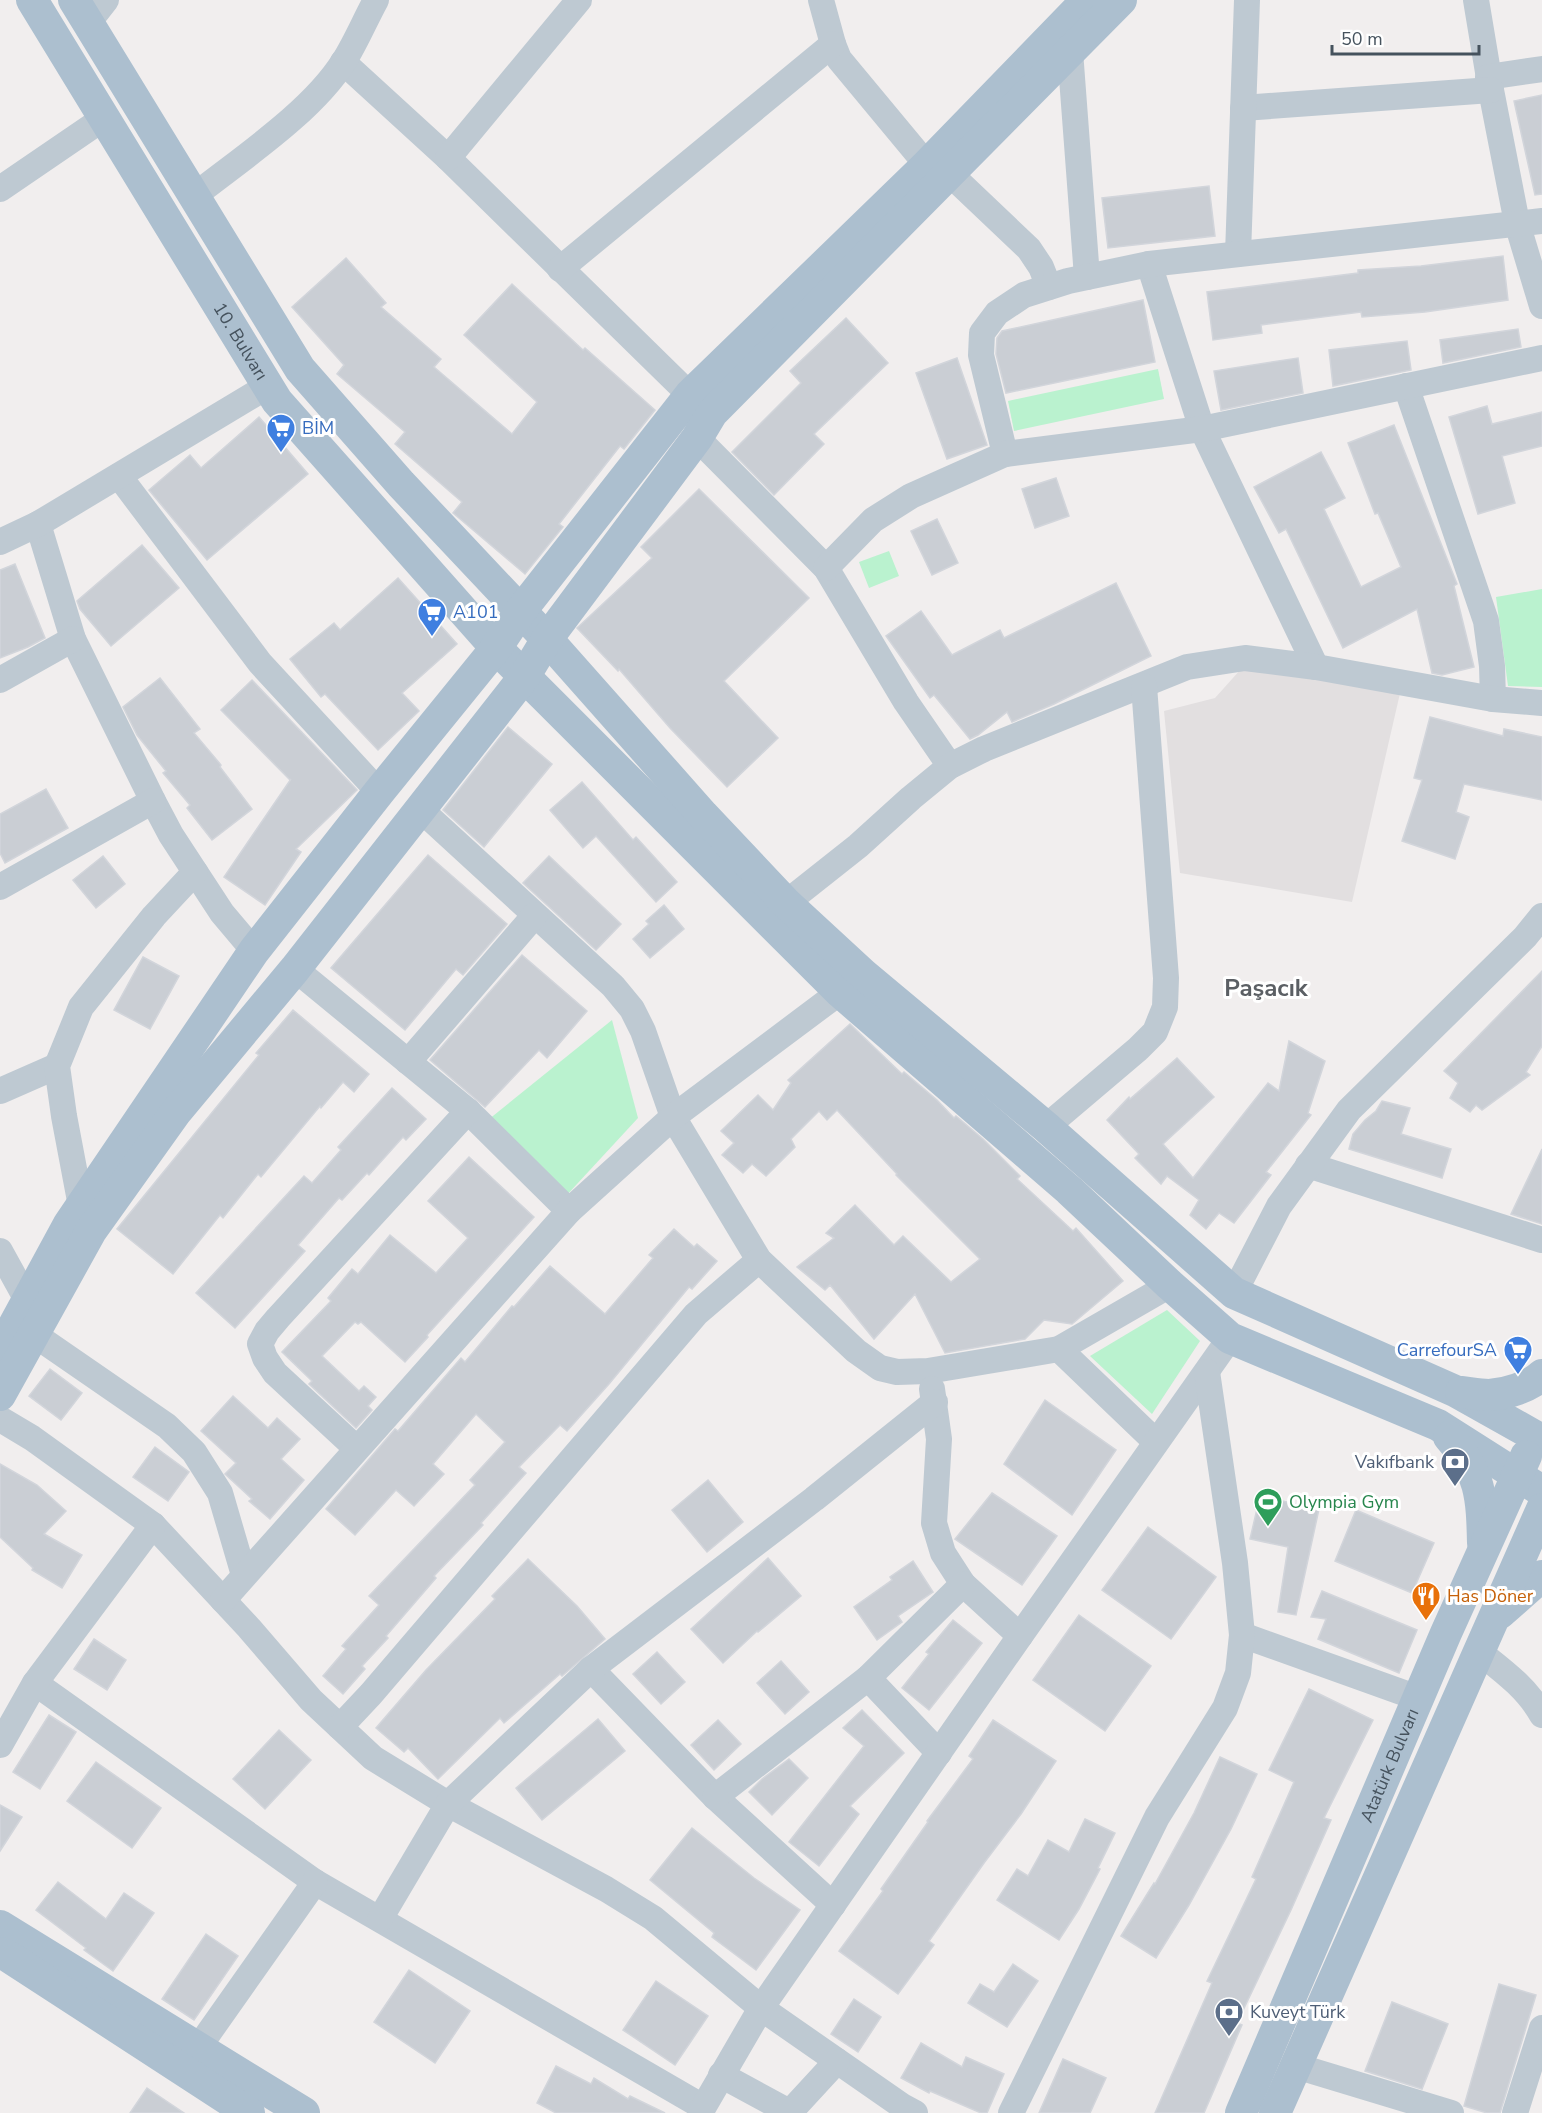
<svg xmlns="http://www.w3.org/2000/svg" width="1542" height="2113" font-family="'Nunito Sans',sans-serif">
  <style>
    .education { fill: #e2dfe0 }
    .green { fill: #baf2cf }
    .building { fill: #caced4; stroke: #d2d5db; stroke-width: 1.5 }
    .lines { fill: none; stroke-linecap: round; stroke-linejoin: round }
    .minor { stroke: #bec9d2; stroke-width: 26 }
    .major { stroke: #acbfcf; stroke-width: 32 }
    .labels { text-anchor: middle; stroke-width: 6; stroke-linejoin: round; paint-order: stroke }
    .street-label { font-size: 18px; fill: #45525d; stroke: #fff }
    .shop-label { font-size: 18px; fill: #366cbe; stroke: #fff; text-anchor: start }
    .service-label { font-size: 18px; fill: #4e5e75; stroke: #fff; text-anchor: end }
    .leisure-label { font-size: 18px; fill: #27864d; stroke: #fff; text-anchor: start }
    .food-label { font-size: 18px; fill: #c56008; stroke: #fff; text-anchor: start }
    .district-label { font-size: 24px; font-weight: bold; fill: #5b5f64; stroke: #fff }
  </style>
  <rect width="100%" height="100%" fill="#f1eeee"/>
  <polygon class="education" points="1241,669 1401,689 1352,902 1180,873 1164,711 1215,698"/>
  <g class="green">
    <polygon points="1158,369 1164,399 1014,431 1008,401"/>
    <polygon points="889,551 899,576 869,588 859,562"/>
    <polygon points="1542,589 1542,687 1508,686 1496,597"/>
    <polygon points="612,1020 638,1118 565,1197 488,1120"/>
    <polygon points="1167,1310 1200,1341 1152,1414 1090,1356"/>
  </g>
  <g class="building">
    <polygon points="1542,95 1542,194 1535,195 1514,101"/>
    <polygon points="1209,186 1215,236 1108,248 1102,198"/>
    <polygon points="1503,256 1508,300 1425,312 1362,317 1361,312 1261,325 1262,333 1213,340 1207,292 1358,273 1358,270 1421,266"/>
    <polygon points="346,258 386,303 381,307 441,359 434,367 512,434 537,402 464,335 512,284 583,350 585,348 655,410 624,449 620,446 559,524 563,527 525,574 453,513 462,502 395,444 405,432 337,374 344,365 292,307"/>
    <polygon points="1143,300 1155,362 1006,393 996,354 997,338 1002,331"/>
    <polygon points="846,318 888,363 814,434 824,444 774,495 732,452 801,383 790,371"/>
    <polygon points="1518,329 1521,347 1443,363 1440,340"/>
    <polygon points="1407,341 1411,370 1333,386 1329,350"/>
    <polygon points="957,358 987,445 947,459 916,373"/>
    <polygon points="1298,358 1303,393 1221,410 1214,371"/>
    <polygon points="1487,406 1492,424 1542,412 1542,446 1502,456 1515,503 1478,514 1449,417"/>
    <polygon points="259,417 308,474 207,560 149,490 190,455 201,468"/>
    <polygon points="1394,425 1457,584 1454,586 1474,667 1442,675 1432,673 1417,609 1343,648 1286,529 1279,533 1254,487 1321,452 1345,498 1324,509 1361,587 1401,567 1378,513 1375,514 1348,443"/>
    <polygon points="1056,478 1069,516 1035,528 1022,489"/>
    <polygon points="699,489 809,598 724,681 778,738 727,787 670,728 619,669 618,671 577,628 652,558 641,547"/>
    <polygon points="937,519 958,563 932,575 911,531"/>
    <polygon points="142,545 179,588 111,646 80,609 77,601"/>
    <polygon points="15,564 45,638 28,647 0,658 0,570"/>
    <polygon points="398,578 457,644 402,693 419,711 378,750 325,694 321,697 290,659 334,623 340,630"/>
    <polygon points="1116,583 1151,656 1054,704 1012,722 1007,712 978,735 970,739 934,695 930,698 886,636 921,611 952,655 1000,630 1004,638"/>
    <polygon points="160,678 200,729 194,733 221,765 220,767 252,809 212,840 187,808 190,805 163,773 166,771 137,735 123,707"/>
    <polygon points="252,680 357,790 296,849 301,852 265,905 224,877 291,779 290,780 221,710"/>
    <polygon points="1430,717 1503,736 1504,729 1542,737 1542,800 1464,784 1456,812 1469,817 1455,859 1402,841 1422,780 1414,778"/>
    <polygon points="508,727 552,764 484,847 443,810"/>
    <polygon points="582,782 633,840 636,837 677,882 656,902 596,836 583,848 550,810"/>
    <polygon points="46,789 68,828 5,863 0,853 0,814"/>
    <polygon points="428,855 507,924 463,975 456,969 405,1030 331,968"/>
    <polygon points="103,856 125,884 96,908 73,880"/>
    <polygon points="549,856 621,924 596,950 523,883"/>
    <polygon points="664,905 684,929 650,958 633,939 649,924 646,921"/>
    <polygon points="522,955 587,1011 547,1058 539,1050 485,1107 430,1060"/>
    <polygon points="143,957 179,976 150,1029 114,1010"/>
    <polygon points="1542,971 1542,1046 1526,1072 1530,1075 1482,1110 1476,1105 1470,1112 1450,1098 1458,1083 1444,1071"/>
    <polygon points="293,1010 369,1074 354,1092 343,1082 321,1108 320,1106 261,1177 258,1174 223,1218 220,1215 173,1274 117,1229 259,1055 256,1053"/>
    <polygon points="850,1024 902,1074 904,1072 937,1100 954,1118 956,1116 983,1139 1020,1176 1017,1179 1073,1231 1076,1228 1123,1281 1072,1324 1044,1320 1025,1339 945,1353 915,1294 874,1339 830,1285 825,1290 797,1267 834,1238 826,1233 855,1205 894,1245 903,1236 951,1282 980,1259 896,1175 897,1174 837,1110 827,1120 819,1111 791,1139 795,1147 766,1176 752,1164 743,1173 722,1155 734,1143 721,1131 758,1095 773,1110 791,1083 788,1080"/>
    <polygon points="1289,1041 1325,1061 1308,1113 1311,1115 1266,1172 1271,1175 1234,1223 1219,1213 1206,1229 1190,1215 1199,1200 1167,1176 1161,1184 1135,1158 1139,1154 1107,1120 1129,1097 1130,1099 1177,1058 1214,1097 1163,1144 1193,1178 1268,1083 1279,1091"/>
    <polygon points="392,1088 426,1119 406,1140 403,1137 369,1175 367,1173 342,1200 339,1198 298,1245 305,1251 235,1328 196,1293 304,1176 312,1183 341,1150 338,1147"/>
    <polygon points="1382,1101 1410,1108 1401,1134 1451,1149 1442,1178 1349,1149 1353,1134 1365,1120 1376,1111"/>
    <polygon points="1542,1149 1542,1224 1511,1214"/>
    <polygon points="469,1157 534,1217 427,1335 428,1337 405,1362 361,1322 358,1324 355,1322 322,1356 359,1391 364,1386 376,1397 368,1406 372,1410 356,1428 309,1384 312,1381 282,1352 331,1301 328,1298 352,1269 358,1274 390,1235 436,1273 468,1238 428,1201"/>
    <polygon points="674,1229 694,1247 697,1244 717,1261 692,1289 689,1287 609,1384 567,1431 560,1425 519,1467 526,1473 481,1523 483,1525 434,1576 436,1578 386,1636 388,1638 362,1666 365,1669 343,1694 323,1676 346,1649 342,1646 379,1605 369,1596 475,1485 470,1480 505,1442 476,1414 433,1464 444,1474 414,1506 396,1490 355,1535 326,1509 395,1429 398,1431 461,1358 465,1362 512,1306 514,1307 550,1266 605,1314 653,1258 649,1255"/>
    <polygon points="50,1369 82,1393 61,1420 29,1396"/>
    <polygon points="233,1396 268,1428 277,1418 300,1439 281,1459 304,1480 270,1519 249,1501 252,1499 225,1474 236,1463 201,1431"/>
    <polygon points="1045,1400 1116,1450 1072,1515 1004,1464"/>
    <polygon points="155,1447 189,1472 168,1501 133,1477"/>
    <polygon points="0,1464 37,1485 66,1511 44,1534 82,1555 62,1588 32,1570 33,1568 0,1537"/>
    <polygon points="708,1480 743,1522 707,1552 672,1510"/>
    <polygon points="992,1493 1057,1536 1022,1585 955,1539"/>
    <polygon points="1260,1496 1319,1509 1296,1615 1278,1612 1288,1547 1250,1539"/>
    <polygon points="1356,1510 1434,1543 1412,1593 1335,1561"/>
    <polygon points="1148,1527 1216,1577 1171,1639 1102,1590"/>
    <polygon points="768,1558 801,1596 758,1632 757,1631 723,1663 691,1629"/>
    <polygon points="528,1559 577,1606 605,1639 562,1676 560,1674 504,1723 500,1718 438,1779 408,1748 404,1752 376,1728 426,1670 495,1599 492,1596"/>
    <polygon points="913,1561 933,1592 898,1616 902,1622 877,1640 854,1607 892,1580 890,1577"/>
    <polygon points="1322,1591 1417,1630 1399,1673 1318,1639 1326,1619 1311,1617"/>
    <polygon points="1079,1615 1151,1666 1105,1731 1033,1680"/>
    <polygon points="953,1620 982,1643 929,1710 902,1688 929,1654 926,1652"/>
    <polygon points="94,1639 126,1660 107,1690 74,1669"/>
    <polygon points="657,1652 685,1682 661,1704 633,1674"/>
    <polygon points="781,1661 809,1692 785,1714 757,1683"/>
    <polygon points="1309,1689 1373,1720 1324,1818 1331,1820 1291,1910 1237,2023 1242,2025 1204,2113 1155,2113 1212,1983 1207,1981 1256,1879 1252,1877 1294,1782 1269,1770"/>
    <polygon points="862,1710 904,1753 850,1806 859,1814 819,1866 789,1842 864,1746 843,1728"/>
    <polygon points="49,1715 76,1732 40,1789 13,1772"/>
    <polygon points="598,1719 625,1751 542,1820 516,1788"/>
    <polygon points="718,1720 741,1744 714,1770 691,1745"/>
    <polygon points="993,1720 1056,1761 1021,1814 984,1863 929,1941 934,1945 898,1994 839,1951 883,1891 881,1889 928,1822 927,1821 973,1759 969,1756"/>
    <polygon points="279,1730 311,1760 265,1809 233,1779"/>
    <polygon points="1220,1757 1257,1774 1231,1829 1189,1905 1156,1958 1121,1936 1154,1883 1155,1884 1194,1813"/>
    <polygon points="789,1759 808,1778 772,1815 749,1792 762,1779"/>
    <polygon points="96,1762 161,1808 132,1848 67,1801"/>
    <polygon points="0,1805 22,1817 0,1851"/>
    <polygon points="1085,1819 1115,1833 1098,1868 1100,1869 1079,1909 1059,1940 997,1900 1017,1869 1028,1876 1048,1840 1069,1852"/>
    <polygon points="692,1828 754,1878 800,1910 756,1970 712,1937 714,1933 650,1880"/>
    <polygon points="58,1882 106,1919 124,1893 154,1913 113,1971 84,1950 86,1948 36,1910"/>
    <polygon points="206,1934 238,1956 194,2020 162,1999"/>
    <polygon points="1013,1964 1038,1981 1007,2027 968,2003 980,1984 994,1992"/>
    <polygon points="409,1970 470,2011 435,2063 374,2022"/>
    <polygon points="656,1981 708,2016 675,2065 623,2030"/>
    <polygon points="1499,1984 1536,1995 1500,2113 1487,2113 1464,2106"/>
    <polygon points="854,1999 881,2017 858,2052 831,2034"/>
    <polygon points="1392,2002 1448,2024 1422,2089 1365,2071"/>
    <polygon points="921,2043 962,2067 966,2057 1004,2074 987,2113 981,2113 930,2091 929,2093 901,2078"/>
    <polygon points="1063,2059 1106,2078 1090,2113 1039,2113"/>
    <polygon points="556,2066 591,2084 594,2078 628,2099 630,2096 665,2113 556,2113 537,2103"/>
    <polygon points="147,2088 184,2113 130,2113"/>
  </g>
  <g class="lines">
    <g class="minor">
      <polyline points="821,0 833,44 839,59 927,165"/>
      <polyline points="1476,0 1491,90 1517,223 1542,306"/>
      <polyline points="88,23 106,0"/>
      <polyline points="1070,51 1087,277"/>
      <polyline points="343,62 448,158 690,395 705,407"/>
      <polyline points="1488,77 1542,69"/>
      <polyline points="1243,108 1491,90"/>
      <polyline points="448,158 579,0"/>
      <polyline points="949,173 1029,249 1041,267 1049,287"/>
      <polyline points="0,189 104,118"/>
      <path d="M194,196C242,158 312,112 344,61C356,42 365,20 376,0"/>
      <polyline points="1238,254 1247,0"/>
      <polyline points="1149,264 1202,429 1316,667"/>
      <polyline points="560,269 833,44"/>
      <polyline points="1406,386 1486,621 1492,666 1493,699"/>
      <polyline points="697,438 826,568 906,702 950,766"/>
      <polyline points="1005,454 981,355 982,333 997,313 1024,295 1068,281 1149,264 1542,221"/>
      <polyline points="119,476 260,663 379,792"/>
      <polyline points="38,524 73,639 153,801 171,835 222,913 254,951"/>
      <polyline points="0,542 38,524 268,386"/>
      <polyline points="826,568 873,520 911,496 1005,454 1202,429 1542,358"/>
      <polyline points="0,680 73,639"/>
      <polyline points="421,810 613,986 632,1009 643,1031 673,1117 759,1260 856,1351 880,1368 897,1372 928,1371 1059,1349 1170,1285"/>
      <polyline points="0,887 153,801"/>
      <polyline points="786,903 858,846 911,798 950,766 984,749 1187,667 1245,658 1316,667 1493,699 1542,703"/>
      <polyline points="295,969 468,1111 569,1211"/>
      <polyline points="408,1062 535,915"/>
      <polyline points="0,1091 57,1066"/>
      <polyline points="1046,1127 1138,1049 1155,1032 1165,1007 1166,978 1144,686"/>
      <polyline points="1308,1165 1542,1240"/>
      <polyline points="81,1206 64,1116 57,1066 81,1007 154,916 195,872"/>
      <polyline points="0,1251 27,1300"/>
      <polyline points="1234,1293 1279,1206 1349,1110 1525,937 1542,916"/>
      <polyline points="35,1335 167,1426 194,1452 220,1493 244,1575"/>
      <polyline points="1059,1349 1156,1442"/>
      <polyline points="932,1389 939,1439 934,1523 943,1553 963,1584 1020,1636"/>
      <polyline points="0,1419 32,1438 153,1525 249,1628 311,1700 373,1758 448,1804 606,1889 653,1918 761,2008 902,2106 915,2113"/>
      <polyline points="356,1448 275,1373 265,1358 260,1344 267,1331 278,1318 468,1111"/>
      <polyline points="223,1600 569,1211 673,1117 840,992"/>
      <polyline points="1242,1635 1418,1698"/>
      <path d="M1478,1651C1502,1670 1527,1688 1542,1715"/>
      <polyline points="591,1669 715,1797 833,1905"/>
      <polyline points="868,1678 939,1753"/>
      <polyline points="35,1683 315,1882 703,2107"/>
      <polyline points="340,1727 371,1694 696,1314 759,1260"/>
      <polyline points="0,1745 35,1683 153,1525"/>
      <polyline points="715,1797 868,1678 963,1584"/>
      <polyline points="380,1919 448,1804 591,1669 814,1499 935,1402"/>
      <polyline points="198,2048 315,1882"/>
      <polyline points="1296,2066 1451,2113"/>
      <polyline points="721,2075 791,2113"/>
      <polyline points="790,2112 837,2061"/>
      <polyline points="700,2113 761,2008 1020,1636 1230,1338"/>
      <polyline points="1011,2113 1157,1817 1225,1708 1238,1673 1242,1635 1235,1563 1207,1372"/>
      <polyline points="1515,2113 1542,2028"/>
    </g>
    <g class="major">
      <path id="s1" d="M32,0L277,401L496,648L840,992L1069,1190L1170,1285L1230,1338L1438,1425L1542,1491"/>
      <polyline points="74,0 300,369 401,484 547,639 703,815 786,903 863,974 1046,1127 1234,1293 1455,1391 1542,1440"/>
      <polyline points="0,1351 69,1224 254,951 379,792 496,648 520,612 690,395 927,165 1087,0"/>
      <path d="M1461,1392C1470,1393 1480,1395 1489,1395C1507,1394 1529,1387 1542,1375"/>
      <polyline points="0,1395 91,1231 176,1112 295,969 524,677 547,639 697,438 712,413 1121,0"/>
      <path d="M1449,1437C1481,1472 1482,1498 1483,1543"/>
      <polyline points="1500,1613 1542,1576"/>
      <polyline points="0,1926 304,2113"/>
      <polyline points="3,1953 249,2113"/>
      <path id="s2" d="M1241,2113L1446,1633L1526,1456"/>
      <polyline points="1275,2113 1542,1509"/>
    </g>
  </g>
  <defs>
    <g id="supermarket-pin" transform="scale(1.5)"><path d="M0 17L-7.5 6A9.5 9.5 0 1 1 7.5 6Z" fill="#3f7fe0" stroke="#fff"/><path d="M-6-5.5h2.5l.6 2H6L4.5 2H-2.5L-4.4-4H-6ZM-1.5 3.2a1.3 1.3 0 1 0 .1 0ZM3 3.2a1.3 1.3 0 1 0 .1 0Z" fill="#fff"/></g>
    <g id="bank-pin" transform="scale(1.5)"><path d="M0 17L-7.5 6A9.5 9.5 0 1 1 7.5 6Z" fill="#5c6f8a" stroke="#fff"/><path d="M-6-4H6V4H-6ZM0-2.3a2.3 2.3 0 1 0 0 4.6a2.3 2.3 0 1 0 0-4.6Z" fill="#fff"/></g>
    <g id="stadium-pin" transform="scale(1.5)"><path d="M0 17L-7.5 6A9.5 9.5 0 1 1 7.5 6Z" fill="#2e9e5b" stroke="#fff"/><path d="M0-5a6.5 5 0 1 0 0 10a6.5 5 0 1 0 0-10ZM-3.5-1.8h7v3.6h-7Z" fill="#fff"/></g>
    <g id="restaurant-pin" transform="scale(1.5)"><path d="M0 17L-7.5 6A9.5 9.5 0 1 1 7.5 6Z" fill="#e8710a" stroke="#fff"/><path d="M-5-6h1v4h1v-4h1v4h1v-4h1v5L-1.5 .5V6h-2V.5L-5-1ZM5-6V6H3V1.5H1.5Q1.5-4 5-6Z" fill="#fff"/></g>
  </defs>
  <g fill-rule="evenodd">
    <use href="#supermarket-pin" x="281" y="428"/>
    <use href="#supermarket-pin" x="432" y="612"/>
    <use href="#supermarket-pin" x="1518" y="1350"/>
    <use href="#bank-pin" x="1455" y="1462"/>
    <use href="#stadium-pin" x="1268" y="1502"/>
    <use href="#restaurant-pin" x="1426" y="1596"/>
    <use href="#bank-pin" x="1229" y="2012"/>
  </g>
  <g class="labels">
    <g class="street-label">
      <text dy="6" stroke="none"><textPath href="#s1" startOffset="400">10. Bulvarı</textPath></text>
      <text dy="6" stroke="none"><textPath href="#s2" startOffset="378">Atatürk Bulvarı</textPath></text>
    </g>
    <g class="shop-label">
      <text x="302" y="434">BİM</text>
      <text x="453" y="618">A101</text>
      <text x="1497" y="1356" text-anchor="end">CarrefourSA</text>
    </g>
    <g class="service-label">
      <text x="1434" y="1468">Vakıfbank</text>
      <text x="1250" y="2018" text-anchor="start">Kuveyt Türk</text>
    </g>
    <g class="leisure-label">
      <text x="1289" y="1508">Olympia Gym</text>
    </g>
    <g class="food-label">
      <text x="1447" y="1602">Has Döner</text>
    </g>
    <g class="district-label">
      <text x="1266" y="996">Paşacık</text>
    </g>
  </g>
  <path d="M1332 45v9h147v-9" fill="none" stroke="#45525d" stroke-width="3"/>
  <text x="1341" y="45" font-size="18" fill="#45525d" stroke="#ffffff" stroke-width="4.5" paint-order="stroke">50 m</text>
</svg>
